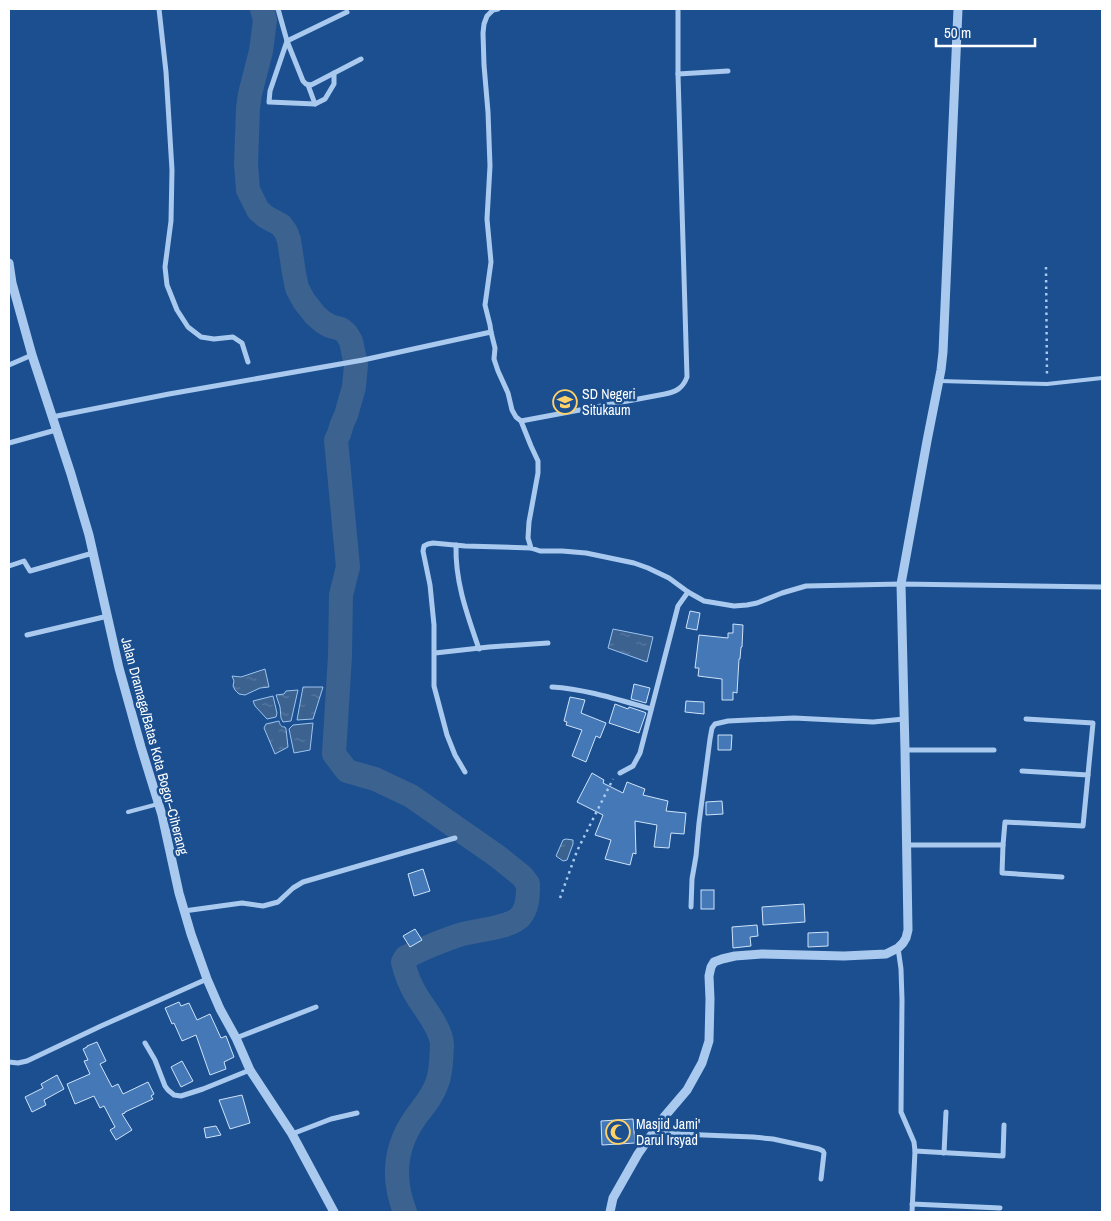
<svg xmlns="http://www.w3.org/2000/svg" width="1111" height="1221" font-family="'Archivo Narrow',sans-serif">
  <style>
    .water { fill: url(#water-ripples); stroke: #9cc4f0 }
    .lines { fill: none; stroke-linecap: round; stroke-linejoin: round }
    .river { stroke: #3c6290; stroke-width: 24 }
    .building { fill: #4478b7; stroke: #cfe3fa }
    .path { stroke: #a9c9ee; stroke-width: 2.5; stroke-dasharray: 2.5 4; stroke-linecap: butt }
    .service { stroke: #a9c9ee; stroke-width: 4 }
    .minor { stroke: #a9c9ee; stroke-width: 5 }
    .tertiary { stroke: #a9c9ee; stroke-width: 9 }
    .labels { text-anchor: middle; stroke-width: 5; stroke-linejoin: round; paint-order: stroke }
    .poi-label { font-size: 14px; fill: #fff; stroke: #1b4f8f; text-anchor: start }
    .street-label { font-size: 14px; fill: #fff; stroke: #1b4f8f }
  </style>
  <defs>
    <pattern id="water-ripples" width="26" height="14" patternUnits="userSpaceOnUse" patternTransform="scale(1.25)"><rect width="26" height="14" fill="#3c6290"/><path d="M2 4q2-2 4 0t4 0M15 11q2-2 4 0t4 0" fill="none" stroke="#597aa1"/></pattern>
  </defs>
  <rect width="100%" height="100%" fill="#1b4f8f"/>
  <g class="water">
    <polygon points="613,629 653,637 647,662 608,648"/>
    <polygon points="265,669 269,687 260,688 245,695 239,694 235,690 233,686 234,681 232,676 241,677"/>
    <polygon points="303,687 323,687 313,719 297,720"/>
    <polygon points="298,690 291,721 283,722 281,718 280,707 276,695 284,694 286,691"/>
    <polygon points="273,696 277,713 276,717 267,719 255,706 253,701"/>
    <path d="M279,721C280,725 281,727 285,727L286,729L288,747L275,754L264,728L266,724Z"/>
    <polygon points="313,723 310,750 294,753 289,729 293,725"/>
    <polygon points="566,839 573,840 573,844 567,860 563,861 556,856 563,840"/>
  </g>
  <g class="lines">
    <path class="river" d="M262,9L265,20L261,51L250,94L248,108L246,164L248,190L258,210L266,217L281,225L286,232L289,240L294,273L297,288L304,301L315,315L323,322L330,326L341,329L346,333L351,341L356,365L354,387L346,415L342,424L339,434L336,440L348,567L341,595L340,656L334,754L347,771L375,779L411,796L497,856L522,876L528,884C528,895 528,908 520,917C508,929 473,930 456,936C439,942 422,949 406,957L403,962C406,975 411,987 418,998C425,1009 442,1030 442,1045C441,1057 442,1071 437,1083C433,1096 423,1107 415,1118C394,1148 392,1179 405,1212"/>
  </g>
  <g class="building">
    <polygon points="690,611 700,613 697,630 686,628"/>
    <polygon points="733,624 743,625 742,647 741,647 740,659 739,659 737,693 733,692 733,700 722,700 722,679 698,676 699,668 695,668 699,635 728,638 728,633 733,633"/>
    <polygon points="634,684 650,688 646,703 631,699"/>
    <polygon points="570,697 585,700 581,713 606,723 600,738 596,736 586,762 572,756 582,730 566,725 567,722 564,721"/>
    <polygon points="686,701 704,702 704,714 685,712"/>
    <polygon points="615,704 628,709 629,707 644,712 646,713 639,733 609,723"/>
    <polygon points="718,735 732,735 731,750 718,750"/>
    <polygon points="592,773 604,780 603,783 623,793 627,782 645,789 643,795 668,801 666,811 686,813 684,834 671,833 669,848 654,847 657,825 635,821 636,854 633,853 630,865 605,859 611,840 595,835 603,815 577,802"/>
    <polygon points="722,801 723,814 706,815 706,802"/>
    <polygon points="423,869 430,891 414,896 408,874"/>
    <rect x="701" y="890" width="13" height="19"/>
    <polygon points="804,904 805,922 763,925 762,907"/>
    <polygon points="757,925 758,936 750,937 751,946 733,948 732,927"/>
    <polygon points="415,929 422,940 410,947 403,936"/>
    <polygon points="828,932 828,946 808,947 808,933"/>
    <polygon points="179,1002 181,1006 189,1003 197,1020 210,1014 221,1038 226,1036 234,1057 224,1062 226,1069 210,1075 196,1035 182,1041 174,1023 172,1024 165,1008"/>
    <polygon points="97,1042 106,1061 100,1064 112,1087 118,1084 123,1094 148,1082 154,1094 151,1096 153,1099 125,1112 125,1113 122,1114 132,1130 116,1140 110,1130 115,1127 104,1106 100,1108 94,1096 75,1104 67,1084 90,1074 84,1061 88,1060 83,1049 87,1047 87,1046"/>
    <polygon points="182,1061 193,1081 181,1087 171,1067"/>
    <polygon points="57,1075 64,1089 44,1100 46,1105 32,1112 25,1097 43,1088 41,1084"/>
    <polygon points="242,1095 250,1123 230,1129 219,1100"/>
    <polygon points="633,1119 635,1143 602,1145 601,1121"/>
    <polygon points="216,1126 221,1135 206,1138 204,1128"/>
  </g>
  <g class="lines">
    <g class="path">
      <polyline points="1046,267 1047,377"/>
      <polyline points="560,898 577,851 613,779"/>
    </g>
    <g class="service">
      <polyline points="940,381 1047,384 1102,378"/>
      <polyline points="128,812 158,804"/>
    </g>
    <g class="minor">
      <polyline points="159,9 166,72 172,170 171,221 165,267 167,285 177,310 188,327 201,337 214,339 233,337 242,343 248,362"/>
      <polyline points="278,9 287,41 303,81 306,84 311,85 315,83 361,59"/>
      <polyline points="498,9 493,10 487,16 484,24 483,33 484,65 488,112 490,166 487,219 491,262 485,305 490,325 491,332 495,348 494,359 498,371 508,393 512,410 516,417 521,421 531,446 538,461 538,473 529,522 528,538 531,548 540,551 562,551 586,553 634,563 648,568 669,578 688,592 704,601 734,606 747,605 757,603 782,593 806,586 901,584 1102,587"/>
      <polyline points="334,73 334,84 325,99 315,104 269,102 270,91 287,41 347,12"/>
      <polyline points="678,74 728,71"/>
      <polyline points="308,85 315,104"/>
      <polyline points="9,365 32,355"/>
      <polyline points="52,417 169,394 363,360 491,332"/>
      <path d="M521,421L665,394C676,392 683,388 687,377L678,74V10"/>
      <polyline points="9,443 56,430"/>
      <path d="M456,545C455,582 467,614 479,649"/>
      <polyline points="9,566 24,561 30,571 93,553"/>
      <polyline points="27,635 108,616"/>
      <polyline points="435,653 489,647 548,643"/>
      <path d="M552,687C586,689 619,700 651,709"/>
      <polyline points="1026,719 1093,723 1083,826 1005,822 1003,845 1002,873 1062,877"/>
      <polyline points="905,750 994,750"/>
      <polyline points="1022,771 1088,775"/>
      <polyline points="465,772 455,755 447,735 434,686 434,625 430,585 423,551 424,546 428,544 433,543 465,546 531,548"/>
      <polyline points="620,773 633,766 640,753 678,606 688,592"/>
      <polyline points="906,845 1003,845"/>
      <polyline points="691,907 692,879 696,856 699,823 710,739 712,728 715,724 728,721 794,718 873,722 904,719"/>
      <polyline points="184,911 242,903 263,906 278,902 293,888 303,882 455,838"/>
      <polyline points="898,948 901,969 902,1000 901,1112 914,1142 915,1151 912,1212"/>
      <polyline points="236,1038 316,1007"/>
      <polyline points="145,1043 155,1060 165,1086 168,1090 174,1095 181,1096 203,1089 250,1070"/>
      <polyline points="9,1062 18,1063 27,1061 101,1026 207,979"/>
      <polyline points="654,1133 753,1137 773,1139 819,1149 823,1151 824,1153 821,1179"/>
      <polyline points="292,1134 331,1119 357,1113"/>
      <polyline points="915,1151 1003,1156 1004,1125"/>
      <polyline points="944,1153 946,1112"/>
      <polyline points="912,1204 1000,1208"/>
    </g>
    <g class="tertiary">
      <polyline points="9,263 12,283 32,355 71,474 89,535 119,668 141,747 162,815 179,893 191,934 207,979 220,1009 236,1038 250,1070 292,1134 334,1212"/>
      <polyline points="610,1212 613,1198 638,1154 664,1117 687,1090 702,1063 709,1041 710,999 709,976 711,967 714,962 722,959 735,956 762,954 844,956 886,954 898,948 903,943 906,938 908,930 905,750 901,584 927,441 941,370 943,352 958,9"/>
    </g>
  </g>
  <defs>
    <g id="school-ring" transform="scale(1.25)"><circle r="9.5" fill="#1b4f8f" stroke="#ffd166" stroke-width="1.5"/><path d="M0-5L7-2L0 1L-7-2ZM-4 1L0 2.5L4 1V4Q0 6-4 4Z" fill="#ffd166"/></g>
    <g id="mosque-ring" transform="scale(1.25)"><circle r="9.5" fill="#1b4f8f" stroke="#ffd166" stroke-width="1.5"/><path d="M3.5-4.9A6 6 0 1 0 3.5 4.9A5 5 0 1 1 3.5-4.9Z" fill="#ffd166"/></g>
  </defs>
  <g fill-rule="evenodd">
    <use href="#school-ring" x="565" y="402"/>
    <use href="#mosque-ring" x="618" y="1132"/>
  </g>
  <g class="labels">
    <g class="poi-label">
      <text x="582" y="399">SD Negeri<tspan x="582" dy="16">Situkaum</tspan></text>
      <text x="636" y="1129">Masjid Jami'<tspan x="636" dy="16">Darul Irsyad</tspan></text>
    </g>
    <g class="street-label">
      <text transform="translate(155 746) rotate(75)" y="5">Jalan Dramaga/Batas Kota Bogor–Ciherang</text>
    </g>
  </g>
  <rect width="1111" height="1221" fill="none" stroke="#ffffff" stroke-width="20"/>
  <path d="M936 38v8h99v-8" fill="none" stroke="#ffffff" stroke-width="2.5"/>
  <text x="944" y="38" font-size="15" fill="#ffffff" stroke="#1b4f8f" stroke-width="4" paint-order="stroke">50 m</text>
</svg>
